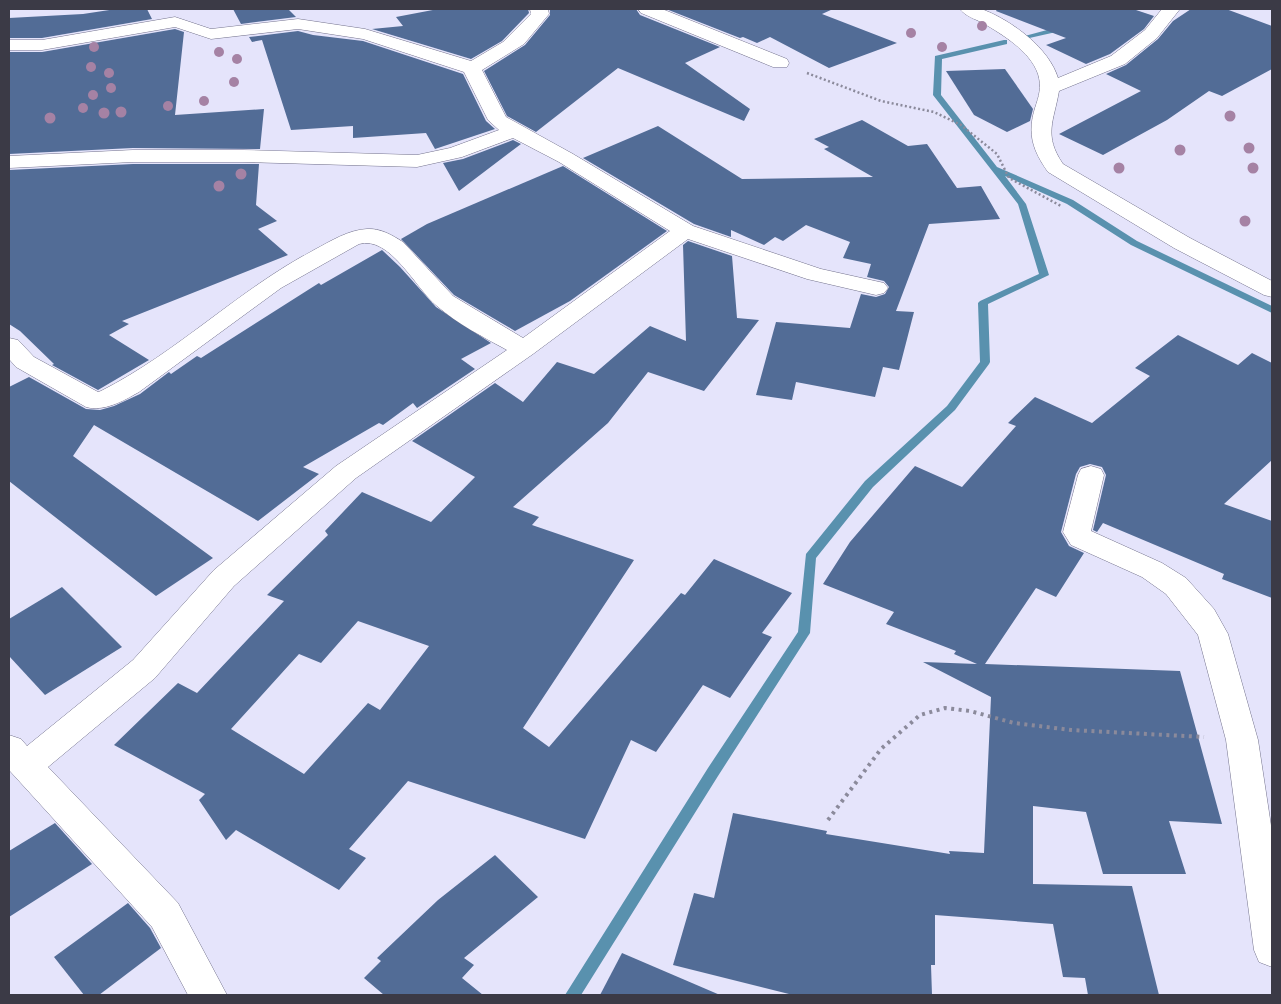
<svg xmlns="http://www.w3.org/2000/svg" width="1281" height="1004" font-family="'Varela Round',sans-serif">
  <style>
    .lines { fill: none; stroke-linecap: round; stroke-linejoin: round }
    .stream { fill: #5991ae; fill-rule: evenodd }
    .building { fill: #526c96; fill-rule: evenodd }
    .minor-casing { stroke: #74738d; stroke-width: 1 }
    .path-far1 { stroke: #8b8a9b; stroke-width: 2.5; stroke-dasharray: 2 2.5; stroke-linecap: butt }
    .path { stroke: #8b8a9b; stroke-width: 4; stroke-dasharray: 3 4.5; stroke-linecap: butt }
    .minor { fill: #fff; fill-rule: evenodd }
    .tree { fill: #a582a4 }
  </style>
  <rect width="100%" height="100%" fill="#e5e4fb"/>
  <g class="lines">
    <g class="stream">
      <polygon points="1062,26 1065,26 1065,30 1025,39 1021,37"/>
      <polygon points="1004,40 1007,40 1007,44 942,59 941,95 997,167 1073,200 1137,241 1272,306 1272,313 1131,245 1067,204 1005,176 1026,204 1049,275 988,304 990,362 989,364 955,410 873,487 816,558 810,633 808,636 718,776 581,995 565,995 708,768 798,632 806,554 865,481 947,406 980,362 978,303 980,301 1039,274 1018,204 933,95 935,56"/>
    </g>
  </g>
  <g class="building">
    <polygon points="116,9 147,9 152,19 42,38 9,38 9,18 83,14"/>
    <polygon points="233,9 288,9 296,17 241,24"/>
    <polygon points="438,9 528,9 529,13 502,41 471,59 372,29 403,26 396,17"/>
    <polygon points="550,9 636,9 640,15 720,47 685,63 750,109 744,121 618,68 536,132 507,116 484,71 525,45 550,15"/>
    <polygon points="666,9 833,9 822,14 897,43 829,68 770,37 757,43 743,37 740,38"/>
    <polygon points="997,9 1133,9 1154,16 1144,29 1110,54 1086,64 1046,45 1066,38 996,11"/>
    <polygon points="1191,9 1226,9 1272,26 1272,69 1222,96 1209,91 1167,120 1103,155 1059,134 1141,91 1106,74 1126,65 1158,39 1173,21"/>
    <polygon points="175,29 184,32 175,115 264,109 260,149 133,148 9,154 9,52 42,52"/>
    <polygon points="298,31 313,35 363,41 463,74 486,121 495,129 435,149 426,133 353,138 353,126 291,130 262,40 252,42 249,37"/>
    <polygon points="1005,69 1033,109 1030,121 1007,132 974,115 946,71"/>
    <polygon points="862,120 908,146 927,144 957,188 981,186 1000,219 929,224 896,311 914,312 899,370 883,367 875,397 796,382 792,400 756,395 776,322 850,328 861,294 876,297 885,294 889,287 884,281 867,277 871,264 843,258 850,242 806,225 783,241 775,237 764,245 731,230 731,237 694,224 583,158 658,126 742,179 873,177 824,149 829,147 814,139"/>
    <polygon points="513,140 521,144 459,191 443,163 463,159"/>
    <polygon points="133,164 259,164 256,205 277,221 258,229 288,255 122,321 129,324 109,335 149,360 98,390 52,365 54,364 20,331 9,324 9,170"/>
    <polygon points="563,166 667,231 570,301 515,331 454,295 401,239 427,224"/>
    <path d="M688,241L732,256L737,318L759,320L704,391L648,372L608,423L513,507L539,517L532,525L634,560L523,728L549,747L681,593L685,595L714,559L792,593L762,633L772,637L730,698L703,685L656,752L631,740L585,839L408,781L349,849L366,858L339,890L236,830L226,840L199,800L205,794L114,745L178,683L197,693L284,601L267,595L328,535L325,531L362,492L431,522L475,477L412,441L495,383L523,402L557,362L594,374L650,326L686,341L683,245ZM358,621L429,646L380,710L368,703L304,774L231,729L299,654L321,663Z"/>
    <polygon points="382,250 400,267 436,307 491,343 461,359 475,369 417,408 413,403 383,425 379,423 303,467 319,474 258,521 94,425 73,456 213,558 156,596 9,481 9,387 29,377 86,409 100,410 114,406 140,394 169,372 171,374 197,356 201,358 319,283 321,285"/>
    <polygon points="1178,335 1238,365 1252,353 1272,363 1272,460 1224,504 1272,521 1272,598 1222,579 1224,574 1103,523 1097,532 1093,530 1106,475 1102,467 1090,464 1080,467 1076,474 1061,532 1069,546 1084,553 1056,597 1036,588 985,664 1180,671 1222,824 1169,821 1186,874 1103,874 1086,812 1033,806 1033,884 1132,886 1159,995 1088,995 1085,978 1063,977 1053,924 935,915 935,965 931,965 932,995 793,995 673,965 694,893 714,898 733,813 827,831 826,834 950,854 949,851 984,853 991,697 923,662 977,664 954,654 956,651 886,624 894,612 823,584 850,542 915,466 962,487 1016,426 1008,423 1035,397 1092,423 1150,376 1135,368"/>
    <polygon points="62,587 122,647 45,695 9,656 9,619"/>
    <polygon points="55,823 92,864 9,917 9,851"/>
    <polygon points="495,855 538,897 464,958 474,965 462,978 483,995 384,995 364,978 381,961 377,958 438,900"/>
    <polygon points="128,903 150,928 161,948 99,995 84,995 54,957"/>
    <polygon points="622,953 720,995 600,995"/>
  </g>
  <g class="lines">
    <g class="minor-casing">
      <g id="minor">
        <path d="M530,9H548L549,14L524,44L482,70L506,117L573,154L693,226L821,269L884,283L888,288L884,293L876,295L807,279L688,239L533,354L356,478L234,586L155,678L48,767L178,903L227,995H188L152,927L9,770V735L21,739L27,746L133,660L214,570L336,466L507,350C483,337 458,324 437,306C416,289 390,235 359,244L281,288L139,392C123,401 104,412 86,407L16,367L9,359V338L18,340L34,357L98,392L101,391C178,352 238,290 314,250C331,241 348,230 367,229C380,228 392,235 403,242L453,296L523,338L670,231L559,162L513,138L462,157L417,167L243,162H133L9,168V156L133,150H243L417,155L450,148L499,130L488,120L464,72L363,39L298,29L211,39L175,27L42,50H9V40H42L175,17L211,29L298,19L365,29L471,61L503,42L531,14Z"/>
        <polygon points="638,9 662,9 787,59 789,63 787,67 773,67 641,13"/>
        <path d="M960,9C967,9 977,7 984,10C1012,21 1049,48 1058,78L1111,56L1145,30L1162,9H1180L1157,38L1125,64L1059,91C1054,121 1043,135 1063,164L1190,238L1272,281V297L1264,295L1174,248L1048,172C1033,151 1027,134 1035,108C1039,96 1042,87 1038,74C1030,51 1003,35 983,23C975,19 965,16 960,9Z"/>
        <polygon points="1091,466 1101,469 1104,475 1091,531 1162,563 1186,578 1214,609 1228,634 1258,740 1272,832 1272,967 1259,962 1254,950 1226,740 1198,635 1166,594 1142,577 1071,545 1063,532 1078,475 1081,469"/>
      </g>
    </g>
    <polyline class="path-far1" points="807,73 881,101 934,112 961,125 997,154 1009,178 1061,206"/>
    <polyline class="path" points="828,820 881,749 920,715 945,708 970,711 1014,723 1071,730 1204,737"/>
    <use href="#minor" class="minor"/>
  </g>
  <g class="tree">
    <circle cx="982" cy="26" r="5"/>
    <circle cx="911" cy="33" r="5"/>
    <circle cx="94" cy="47" r="5"/>
    <circle cx="942" cy="47" r="5"/>
    <circle cx="219" cy="52" r="5"/>
    <circle cx="237" cy="59" r="5"/>
    <circle cx="91" cy="67" r="5"/>
    <circle cx="109" cy="73" r="5"/>
    <circle cx="234" cy="82" r="5"/>
    <circle cx="111" cy="88" r="5"/>
    <circle cx="93" cy="95" r="5"/>
    <circle cx="204" cy="101" r="5"/>
    <circle cx="168" cy="106" r="5"/>
    <circle cx="83" cy="108" r="5"/>
    <circle cx="121" cy="112" r="5.5"/>
    <circle cx="104" cy="113" r="5.5"/>
    <circle cx="1230" cy="116" r="5.5"/>
    <circle cx="50" cy="118" r="5.5"/>
    <circle cx="1249" cy="148" r="5.5"/>
    <circle cx="1180" cy="150" r="5.5"/>
    <circle cx="1119" cy="168" r="5.5"/>
    <circle cx="1253" cy="168" r="5.5"/>
    <circle cx="241" cy="174" r="5.5"/>
    <circle cx="219" cy="186" r="5.5"/>
    <circle cx="1245" cy="221" r="5.5"/>
  </g>
  <rect width="1281" height="1004" fill="none" stroke="#3b3a46" stroke-width="20"/>
</svg>
